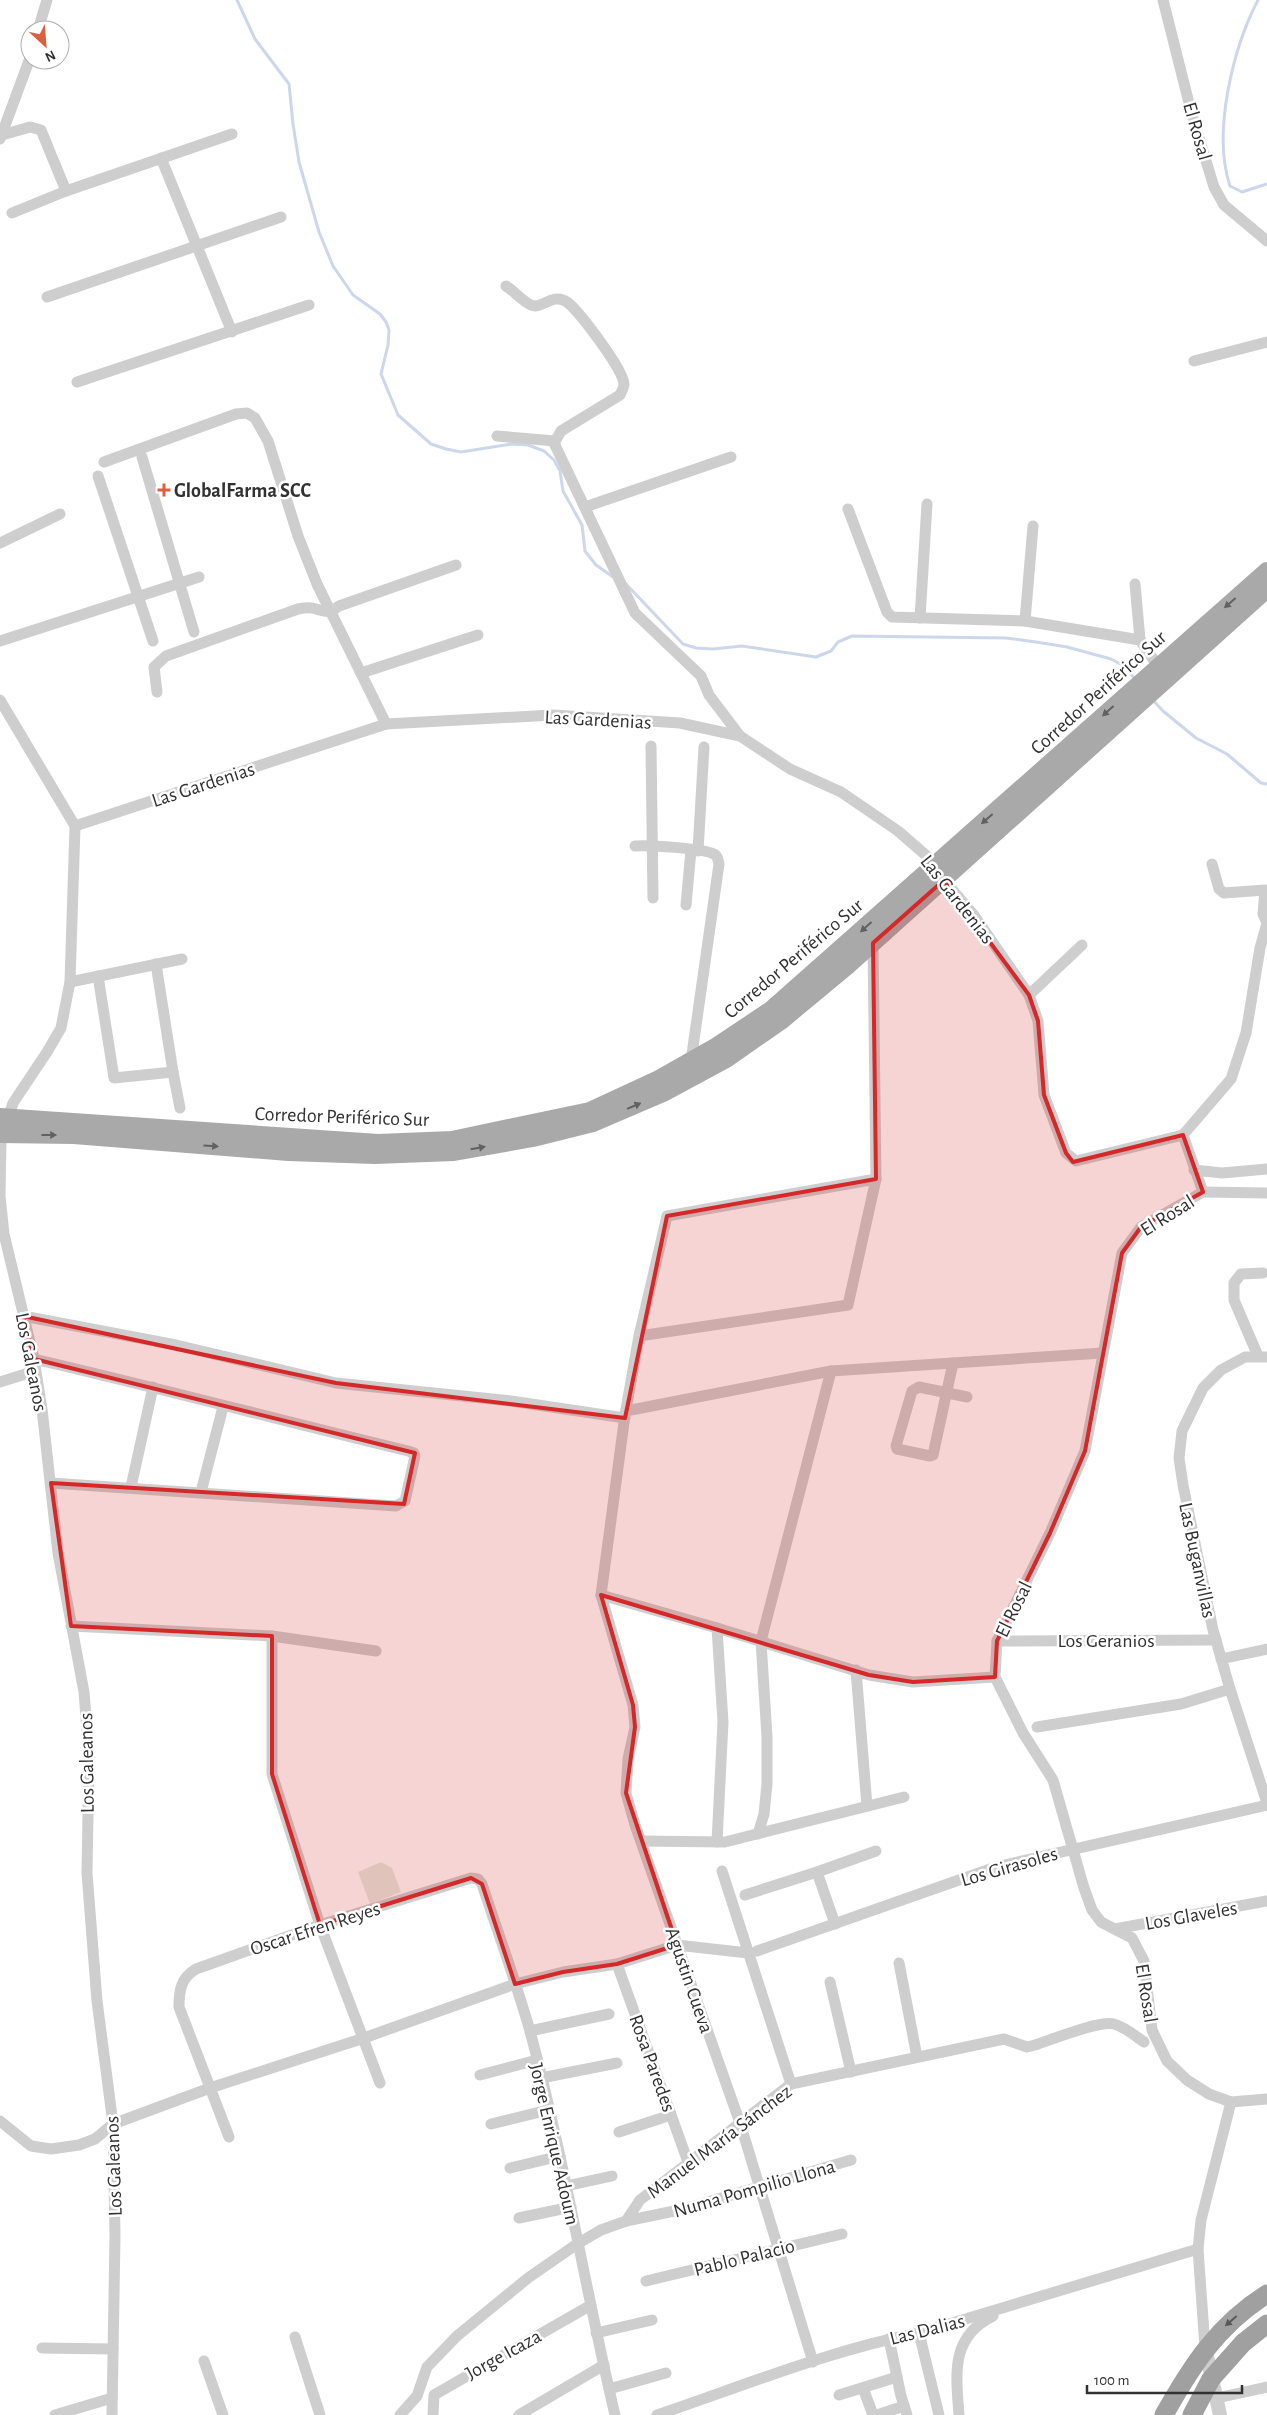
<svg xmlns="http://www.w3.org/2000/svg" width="1267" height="2415" font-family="'Alegreya Sans',sans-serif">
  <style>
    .green { fill: #e3ece0 }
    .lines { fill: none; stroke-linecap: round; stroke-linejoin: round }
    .stream { stroke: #cdd7eb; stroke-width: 3 }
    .minor { stroke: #cecece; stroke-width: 11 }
    .tertiary { stroke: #cecece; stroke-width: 14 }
    .primary { stroke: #a9a9a9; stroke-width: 18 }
    .trunk { stroke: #a0a0a0; stroke-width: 19 }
    .oneway { fill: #616161 }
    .oneway2 { fill: #585858 }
    .marked { fill: #d62828; fill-opacity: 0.2; stroke: #d62828; stroke-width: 4; stroke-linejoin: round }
    .poi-dot { fill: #dc603e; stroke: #fff; stroke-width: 2 }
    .labels { text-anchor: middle; stroke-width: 5; stroke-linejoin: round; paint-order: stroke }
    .street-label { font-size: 20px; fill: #313131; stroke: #fff }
    .poi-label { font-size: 20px; font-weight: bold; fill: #313131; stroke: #fff; text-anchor: start }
  </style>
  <rect width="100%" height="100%" fill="#fff"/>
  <polygon class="green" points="381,1862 392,1868 401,1892 370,1904 358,1872"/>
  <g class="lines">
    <g class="stream">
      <polyline points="237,0 255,39 289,84 293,124 299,162 319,232 333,266 353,295 380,314 386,322 389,330 388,345 381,374 398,415 431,444 446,449 461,452 511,444 528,445 544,451 554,460 560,471 563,491 582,525 585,551 596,565 613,577"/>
      <path d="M1258,0C1233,48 1212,133 1230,186L1242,192L1267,184"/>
      <polyline points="626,584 683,644 696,648 713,649 742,646 816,657 831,651 838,642 852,636 1006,638 1036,642 1067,647 1111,659 1124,666 1135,679"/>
      <polyline points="1152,699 1163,711 1196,738 1227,754 1261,783 1267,784"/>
    </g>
    <g class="minor">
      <polyline points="1163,0 1192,115 1214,187 1224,205 1267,241"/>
      <polyline points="38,30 47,0"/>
      <polyline points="2,135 30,127 41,130 66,191"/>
      <polyline points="0,139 30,58"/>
      <polyline points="161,158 232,332"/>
      <polyline points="12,213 66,191 232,134"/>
      <path d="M506,286C514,291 522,301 531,305C542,310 552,292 567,302C579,311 623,369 624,384C624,387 622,391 620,395L561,431L554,443L635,613L701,676L709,695L740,736"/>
      <polyline points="47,297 281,217"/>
      <polyline points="1194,361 1267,342"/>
      <polyline points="77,382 309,305"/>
      <polyline points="497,436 555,441"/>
      <polyline points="142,457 194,632"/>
      <polyline points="104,462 236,414 247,413 255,418 268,441 298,536 317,584 386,724"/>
      <polyline points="98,476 153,641"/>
      <polyline points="585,507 731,457"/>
      <polyline points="848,509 887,612 892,617 1025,621 1140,640 1158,666"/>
      <polyline points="0,543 60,514"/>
      <polyline points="1135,584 1140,640"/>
      <polyline points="920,618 927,504"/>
      <polyline points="1025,621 1033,526"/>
      <polyline points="0,641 199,577"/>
      <polyline points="361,673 478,635"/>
      <path d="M157,692L154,667L166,656L298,609C303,608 311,607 316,609C327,612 329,614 339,606L456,565"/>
      <polyline points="0,700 75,826 70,982 61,1028 47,1052 13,1103 1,1140 0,1196 4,1234 34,1359 42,1409 58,1553 84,1692 89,1756 87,1873 97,2001 113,2124 115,2236 112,2415"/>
      <polyline points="651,746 653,898"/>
      <polyline points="75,826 386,724 553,715 680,723 740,736 790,769 841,792 898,831 936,864 944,880 973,914 1029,995 1038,1021 1044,1095 1066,1153 1076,1161 1183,1135"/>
      <path d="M635,846C650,845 701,848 714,854C718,856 718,860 719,864L691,1061"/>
      <polyline points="698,851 704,747"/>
      <polyline points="1212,864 1219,889 1224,893 1265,890 1263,914 1267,923"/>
      <polyline points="686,905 691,850"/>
      <polyline points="1267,923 1260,948 1246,1033 1231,1079 1183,1135 1203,1192 1141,1227 1122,1253 1085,1451 1050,1533 997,1641 995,1677 1023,1733 1053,1780 1084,1888 1092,1910 1101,1922 1132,1938 1144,1961 1152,2030 1167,2061 1187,2080 1209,2094 1231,2102 1267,2099"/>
      <polyline points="98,976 114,1078 173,1072 156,964"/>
      <polyline points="70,982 182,959"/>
      <polyline points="1029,995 1082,945"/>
      <polyline points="173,1072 180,1108"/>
      <polyline points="1194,1170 1222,1173 1267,1169"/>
      <polyline points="1203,1192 1267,1193"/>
      <polyline points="23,1316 176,1345 336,1383 511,1401 625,1418"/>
      <polyline points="639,1336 667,1216 876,1179"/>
      <polyline points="1258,1356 1234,1300 1234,1283 1241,1274 1263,1273"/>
      <polyline points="1267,1357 1245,1357 1221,1370 1203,1388 1182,1431 1179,1458 1183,1485 1213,1630 1230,1689 1267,1803"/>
      <path d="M34,1359C159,1388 283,1421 408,1451L414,1453L415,1456L405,1501L396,1506L51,1483"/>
      <polyline points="0,1382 35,1371"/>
      <polyline points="967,1397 919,1387 912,1391 896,1446 897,1449 930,1456 933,1455 953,1363 1102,1353"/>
      <polyline points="626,1411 831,1371 953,1363"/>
      <polyline points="131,1487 153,1387"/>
      <polyline points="201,1492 223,1407"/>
      <polyline points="601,1595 717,1628 869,1675 913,1682 995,1677"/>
      <polyline points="71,1626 272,1636 376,1651"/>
      <polyline points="272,1636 272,1774 320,1925 380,2083"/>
      <polyline points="997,1641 1216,1640"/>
      <polyline points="1221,1659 1267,1649"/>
      <polyline points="856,1670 867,1806"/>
      <polyline points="1037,1727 1181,1704 1230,1689"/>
      <polyline points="758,1834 764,1814 767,1784 767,1737 761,1641 831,1371"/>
      <polyline points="641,1841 725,1842 904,1797"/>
      <polyline points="717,1842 723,1722 717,1628"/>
      <polyline points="722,1871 791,2084"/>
      <polyline points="817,1872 876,1851"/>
      <polyline points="745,1895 817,1872 835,1924"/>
      <polyline points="1115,1929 1267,1901"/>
      <polyline points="757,1951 996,1867 1267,1805"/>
      <polyline points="899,1963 917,2057"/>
      <polyline points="617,1964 688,2162"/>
      <polyline points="830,1982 851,2072"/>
      <polyline points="530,2031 609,2014"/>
      <polyline points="480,2075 537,2060"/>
      <polyline points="541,2078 617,2063"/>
      <polyline points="0,2121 31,2146 51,2149 79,2145 95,2139 113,2124 210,2088 364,2038 515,1984 563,1972 617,1964 677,1945 748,1953"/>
      <polyline points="491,2124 548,2110"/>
      <polyline points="619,2132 671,2115"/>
      <path d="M229,2137L179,2007C179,1990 181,1978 196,1969L320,1925L471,1878L478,1879L482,1884C498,1933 516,1982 530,2031C564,2158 585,2288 615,2415"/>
      <polyline points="510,2168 560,2156"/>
      <polyline points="566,2186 612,2176"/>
      <polyline points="519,2218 571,2207"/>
      <polyline points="626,2221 684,2209 851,2160"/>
      <polyline points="646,2281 842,2234"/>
      <polyline points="596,2333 652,2320"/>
      <polyline points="919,2333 939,2415"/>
      <polyline points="295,2337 320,2415"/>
      <polyline points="889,2339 901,2396 907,2415"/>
      <polyline points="1205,2347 1198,2249 1201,2220 1231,2102"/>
      <polyline points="42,2348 113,2349"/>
      <polyline points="204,2361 223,2415"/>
      <polyline points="813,2362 740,2123 635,1825 626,1793 628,1759 635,1727 633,1705 601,1595 625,1415 639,1336 848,1305 876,1179 873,943"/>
      <polyline points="863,2388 873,2415"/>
      <polyline points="609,2389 666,2373"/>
      <polyline points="839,2395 897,2377"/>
      <polyline points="1217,2398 1267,2387"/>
      <polyline points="55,2415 112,2398"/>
      <path d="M400,2415L417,2396L427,2367L457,2336L528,2278L577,2244L601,2230L626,2221L640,2200L791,2084L1004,2039L1027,2047L1035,2045C1051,2040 1099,2020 1114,2024C1125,2027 1134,2035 1144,2042"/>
      <polyline points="433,2415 434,2395 591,2305"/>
      <polyline points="519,2415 604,2365"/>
      <path d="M657,2415C743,2386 830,2350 919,2333L1198,2249"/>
      <polyline points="877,2415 904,2406"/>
      <path d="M959,2415C956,2374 950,2337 993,2316"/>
    </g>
    <polyline class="tertiary" points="1205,2347 1220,2415"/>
    <g class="primary">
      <polyline points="0,1117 378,1143 452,1140 590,1111 657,1080 717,1046 771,1010 1267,571"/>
      <polyline points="0,1134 74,1135 289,1152 374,1155 454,1152 533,1138 593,1123 663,1093 726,1059 782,1020 847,966 1267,589"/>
    </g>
    <g class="trunk">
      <path d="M1164,2415C1192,2365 1218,2325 1267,2294"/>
      <polyline points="1192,2415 1211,2379 1243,2343 1267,2324"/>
    </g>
  </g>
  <defs><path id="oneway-solid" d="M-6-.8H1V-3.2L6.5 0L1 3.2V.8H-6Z" transform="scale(1.25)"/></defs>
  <g class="oneway">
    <use href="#oneway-solid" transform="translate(1230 603) rotate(139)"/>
    <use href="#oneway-solid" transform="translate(1108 711) rotate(138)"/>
    <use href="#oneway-solid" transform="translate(987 819) rotate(139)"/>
    <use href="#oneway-solid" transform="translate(866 927) rotate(138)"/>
    <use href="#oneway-solid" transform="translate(634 1106) rotate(-23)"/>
    <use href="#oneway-solid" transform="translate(49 1135)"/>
    <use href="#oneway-solid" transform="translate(211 1146) rotate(4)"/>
    <use href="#oneway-solid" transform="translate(478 1148) rotate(-10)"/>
  </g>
  <use class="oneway2" href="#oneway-solid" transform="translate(1231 2321) rotate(139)"/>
  <path class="marked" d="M944,880L1029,995L1038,1021L1044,1095L1066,1153L1073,1162L1183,1135L1203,1192L1141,1227L1122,1253L1085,1451L1050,1533L997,1641L995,1677L913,1682L869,1675L601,1595L633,1705L635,1727L626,1793L677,1945L617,1964L563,1972L515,1984L482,1884L471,1878L320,1925L272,1774V1636L71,1626L51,1483L404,1504L415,1453L34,1359L23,1316L336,1383L625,1418L667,1216L876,1179L873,943Z"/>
  <path class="poi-dot" d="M161.5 482.5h5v5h5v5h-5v5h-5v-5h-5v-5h5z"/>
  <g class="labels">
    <g class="street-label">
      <text transform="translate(1198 131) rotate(74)" y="7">El Rosal</text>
      <text transform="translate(1098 692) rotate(-42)" y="7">Corredor Periférico Sur</text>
      <text transform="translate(598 719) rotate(3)" y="7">Las Gardenias</text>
      <text transform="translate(203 784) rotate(-18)" y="7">Las Gardenias</text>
      <text transform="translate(958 899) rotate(52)" y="7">Las Gardenias</text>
      <text transform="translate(793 958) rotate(-40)" y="7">Corredor Periférico Sur</text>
      <text transform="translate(342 1116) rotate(2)" y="7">Corredor Periférico Sur</text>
      <text transform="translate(1167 1215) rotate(-32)" y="7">El Rosal</text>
      <text transform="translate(32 1362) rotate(79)" y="7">Los Galeanos</text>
      <text transform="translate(1198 1560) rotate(78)" y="7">Las Buganvillas</text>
      <text transform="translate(1013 1609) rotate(-64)" y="7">El Rosal</text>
      <text x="1106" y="1647">Los Geranios</text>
      <text transform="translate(86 1763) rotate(-91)" y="7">Los Galeanos</text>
      <text transform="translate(1009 1866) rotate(-16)" y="7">Los Girasoles</text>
      <text transform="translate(1191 1915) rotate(-10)" y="7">Los Glaveles</text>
      <text transform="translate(315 1928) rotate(-18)" y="7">Oscar Efren Reyes</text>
      <text transform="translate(690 1980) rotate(71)" y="7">Agustin Cueva</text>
      <text transform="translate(1147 1993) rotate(81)" y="7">El Rosal</text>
      <text transform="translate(653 2063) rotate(70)" y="7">Rosa Paredes</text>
      <text transform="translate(719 2141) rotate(-37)" y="7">Manuel María Sánchez</text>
      <text transform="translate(555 2144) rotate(77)" y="7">Jorge Enrique Adoum</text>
      <text transform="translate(113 2166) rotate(-92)" y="7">Los Galeanos</text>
      <text transform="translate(754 2188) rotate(-16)" y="7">Numa Pompilio Llona</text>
      <text transform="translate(744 2257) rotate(-14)" y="7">Pablo Palacio</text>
      <text transform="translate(927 2329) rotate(-14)" y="7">Las Dalias</text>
      <text transform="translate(503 2354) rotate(-29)" y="7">Jorge Icaza</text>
    </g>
    <g class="poi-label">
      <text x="174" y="497">GlobalFarma SCC</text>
    </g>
  </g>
  <g transform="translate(45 45) rotate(154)"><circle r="24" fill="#ffffff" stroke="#adadad"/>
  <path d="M0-4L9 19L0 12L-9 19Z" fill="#dc603e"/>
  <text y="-8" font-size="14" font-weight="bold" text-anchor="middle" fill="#313131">N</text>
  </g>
  <path d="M1087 2385v8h155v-8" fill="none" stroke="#313131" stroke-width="2.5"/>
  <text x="1094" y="2385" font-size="15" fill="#313131" stroke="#ffffff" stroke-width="4" paint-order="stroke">100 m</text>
</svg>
